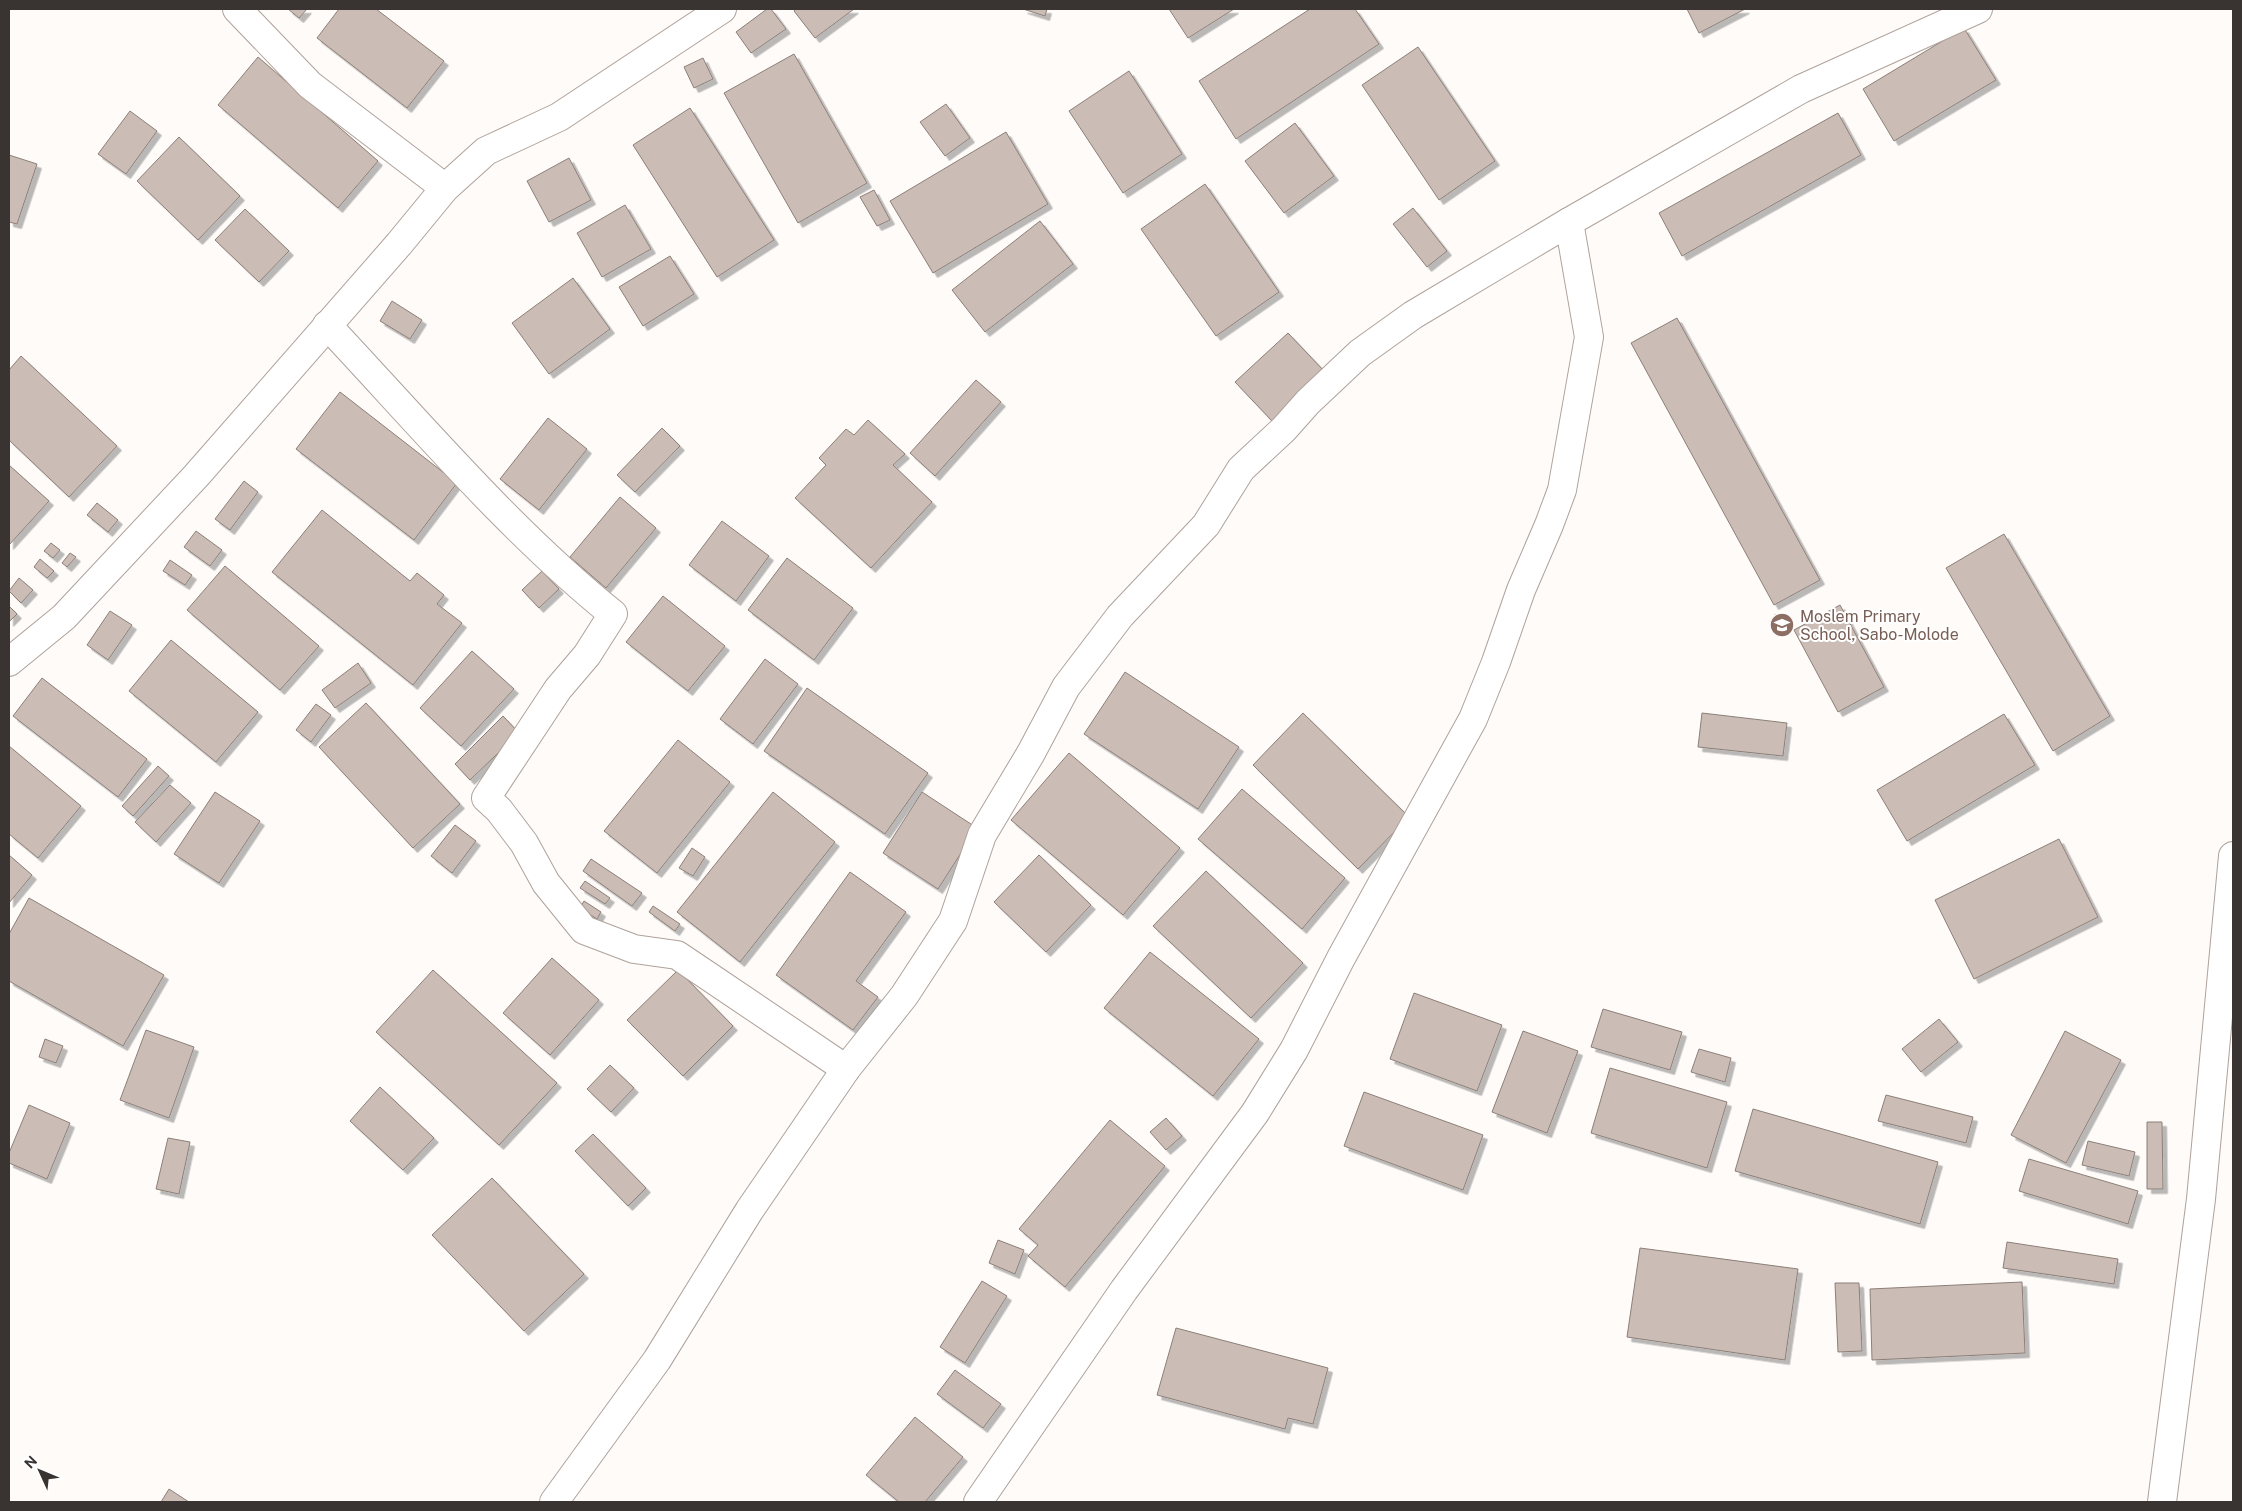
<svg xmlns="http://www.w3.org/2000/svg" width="2242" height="1511" font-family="'Public Sans',sans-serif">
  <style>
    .building { fill: #cbbdb6; stroke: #8c7f78; filter: url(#shadow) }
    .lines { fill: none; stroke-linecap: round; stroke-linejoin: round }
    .street-casing { stroke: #afa29b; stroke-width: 30 }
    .secondary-casing { stroke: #afa29b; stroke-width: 30 }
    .street { stroke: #fff; stroke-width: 28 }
    .secondary { stroke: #fff; stroke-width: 28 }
    .labels { text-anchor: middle; stroke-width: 4; stroke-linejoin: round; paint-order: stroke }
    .education-label { font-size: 16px; fill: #785e54; stroke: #fff; text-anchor: start }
  </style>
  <defs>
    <filter id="shadow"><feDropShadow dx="4.5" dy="4.5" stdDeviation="0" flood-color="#0004"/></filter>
  </defs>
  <rect width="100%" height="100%" fill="#fefbf9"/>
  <g class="building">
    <polygon points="288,9 307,9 299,18"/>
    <polygon points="339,9 376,9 444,61 407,108 317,38"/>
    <polygon points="767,9 771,9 786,29 751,53 736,32"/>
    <polygon points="796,9 854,9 815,38 794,11"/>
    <polygon points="1023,9 1047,9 1045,16"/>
    <polygon points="1169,9 1234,9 1188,38"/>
    <polygon points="1310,9 1355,9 1379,44 1236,139 1199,81"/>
    <polygon points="1687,9 1745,9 1699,33"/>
    <polygon points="1964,28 1996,80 1894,141 1863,89"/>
    <polygon points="1418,47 1495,161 1439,200 1362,85"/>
    <polygon points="794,54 867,183 798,223 724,93"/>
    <polygon points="258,57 378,161 338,208 218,105"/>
    <polygon points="703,58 713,79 694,88 684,67"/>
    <polygon points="1129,71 1182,154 1123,193 1069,111"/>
    <polygon points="946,104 970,138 945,156 920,122"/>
    <polygon points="690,108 774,240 717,277 633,145"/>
    <polygon points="130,111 157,131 126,174 98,154"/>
    <polygon points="1838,113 1861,155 1682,256 1659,213"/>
    <polygon points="1295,123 1334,176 1284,213 1245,161"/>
    <polygon points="1006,132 1048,204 933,273 890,201"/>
    <polygon points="179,137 240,196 198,240 137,181"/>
    <polygon points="9,155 37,164 17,224 9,222"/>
    <polygon points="569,158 591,200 549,222 527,181"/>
    <polygon points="1205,184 1279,292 1216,336 1141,229"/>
    <polygon points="874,190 890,220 877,226 860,197"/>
    <polygon points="625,205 651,249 602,277 577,233"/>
    <polygon points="1413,208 1447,251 1427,267 1393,224"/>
    <polygon points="245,209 289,251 259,282 215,240"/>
    <polygon points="1040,221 1073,264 985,332 952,290"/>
    <polygon points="670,256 694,294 643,326 619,287"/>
    <polygon points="573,278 610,329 549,374 512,323"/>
    <polygon points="392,301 422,320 410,339 380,321"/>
    <polygon points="1677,318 1820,580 1774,605 1631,343"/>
    <polygon points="1288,333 1325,372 1272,421 1235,382"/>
    <polygon points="21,356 117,446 69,497 9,440 9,370"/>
    <polygon points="976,380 1001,402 935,476 910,453"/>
    <polygon points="340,392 457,483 414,540 296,449"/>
    <polygon points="548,418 587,449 539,510 500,479"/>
    <polygon points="868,420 905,454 893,465 932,502 871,568 795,498 826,465 819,458 846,429 854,435"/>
    <polygon points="662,428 680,446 635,492 617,475"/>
    <polygon points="9,465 49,501 9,545"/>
    <polygon points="244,481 258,492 230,530 215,519"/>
    <polygon points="620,497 656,528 606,588 570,557"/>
    <polygon points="97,503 118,520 108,532 87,515"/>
    <polygon points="322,510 410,581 417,573 444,595 437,604 462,623 413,685 272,572"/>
    <polygon points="722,521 769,556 736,601 689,565"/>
    <polygon points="196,531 222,550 210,566 184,547"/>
    <polygon points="2004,534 2110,716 2053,751 1946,568"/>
    <polygon points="51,543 60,550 53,558 44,551"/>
    <polygon points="70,553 76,557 67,567 62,563"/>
    <polygon points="787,558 853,608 814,660 748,610"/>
    <polygon points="40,559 54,571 47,578 34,567"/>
    <polygon points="170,560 192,575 185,585 163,571"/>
    <polygon points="225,566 319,646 280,690 187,610"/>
    <polygon points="542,571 559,589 539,608 522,590"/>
    <polygon points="19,578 33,590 21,603 9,591"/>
    <polygon points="663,596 725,646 688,691 626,642"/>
    <polygon points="1840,605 1884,687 1838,712 1794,630"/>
    <polygon points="9,606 17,614 9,622"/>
    <polygon points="110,611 132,625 108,660 87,645"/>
    <polygon points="171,640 258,712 216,762 129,691"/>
    <polygon points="472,651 514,689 461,746 420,708"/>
    <polygon points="765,659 798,684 753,744 720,719"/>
    <polygon points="358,663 371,683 335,708 322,690"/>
    <polygon points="1125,672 1239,747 1198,809 1084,734"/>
    <polygon points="42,678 147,759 118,797 13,716"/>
    <polygon points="807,688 928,773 885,834 764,751"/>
    <polygon points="366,703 460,804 413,848 319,747"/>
    <polygon points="316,704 331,715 311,742 296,730"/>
    <polygon points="1303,713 1409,817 1358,869 1253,765"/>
    <polygon points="1702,713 1787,723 1783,756 1698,747"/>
    <polygon points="2004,714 2035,765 1907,841 1877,790"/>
    <polygon points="503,716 519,733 470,780 455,764"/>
    <polygon points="678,740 730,782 657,873 604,831"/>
    <polygon points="9,746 81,806 38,858 9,834"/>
    <polygon points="1069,753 1180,848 1123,915 1011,820"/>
    <polygon points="158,766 169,776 133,816 122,806"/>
    <polygon points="170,785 191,803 156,842 135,822"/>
    <polygon points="1242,789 1345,878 1302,929 1198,839"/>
    <polygon points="215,792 260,821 219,883 174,854"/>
    <polygon points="773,792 835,842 740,962 677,912"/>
    <polygon points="922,792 977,828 938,889 883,853"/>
    <polygon points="455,825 476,841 452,873 431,856"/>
    <polygon points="2059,839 2098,917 1974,979 1935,900"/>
    <polygon points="692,848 705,857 693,876 679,868"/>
    <polygon points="9,855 32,875 9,903"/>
    <polygon points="1039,855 1091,905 1046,952 994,902"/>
    <polygon points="591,859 642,893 632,906 583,871"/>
    <polygon points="1206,871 1303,963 1251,1018 1153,926"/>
    <polygon points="850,872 906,912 856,981 878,997 853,1030 776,975"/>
    <polygon points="585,881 610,898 605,904 580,888"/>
    <polygon points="29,898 164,975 123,1046 9,981 9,934"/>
    <polygon points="584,901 601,912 597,919 580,908"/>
    <polygon points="653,906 680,924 675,931 649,912"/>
    <polygon points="1150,952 1259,1039 1213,1096 1104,1008"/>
    <polygon points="552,958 599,1000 550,1055 503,1013"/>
    <polygon points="433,970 557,1083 499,1145 376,1032"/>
    <polygon points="678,970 733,1026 683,1076 627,1020"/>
    <polygon points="1414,993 1502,1025 1477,1091 1390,1059"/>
    <polygon points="1603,1009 1682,1032 1670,1070 1591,1047"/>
    <polygon points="1939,1019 1958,1042 1921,1072 1902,1049"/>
    <polygon points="146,1030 194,1047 169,1118 120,1100"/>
    <polygon points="1523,1031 1578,1051 1547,1133 1492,1112"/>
    <polygon points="2065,1031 2121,1060 2066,1163 2011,1135"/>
    <polygon points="45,1039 63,1046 56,1063 39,1057"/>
    <polygon points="1699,1049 1731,1058 1725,1082 1691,1072"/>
    <polygon points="610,1065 634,1088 611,1112 587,1089"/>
    <polygon points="1610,1068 1727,1102 1707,1168 1591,1133"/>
    <polygon points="380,1087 434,1138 403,1170 350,1121"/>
    <polygon points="1364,1092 1483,1135 1463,1190 1344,1146"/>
    <polygon points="1886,1095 1973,1117 1966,1143 1878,1121"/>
    <polygon points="29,1105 70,1123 47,1179 9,1163 9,1153"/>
    <polygon points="1753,1109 1938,1162 1920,1224 1735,1171"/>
    <polygon points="1166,1118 1182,1136 1166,1150 1150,1132"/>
    <polygon points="1110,1120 1165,1166 1065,1287 1028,1256 1038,1245 1019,1229"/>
    <polygon points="2147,1122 2162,1122 2163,1189 2147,1189"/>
    <polygon points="593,1134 646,1188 628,1206 575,1151"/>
    <polygon points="168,1138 190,1142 179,1194 156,1189"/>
    <polygon points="2088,1141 2135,1152 2129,1176 2082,1165"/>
    <polygon points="2029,1159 2138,1191 2128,1224 2019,1191"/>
    <polygon points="492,1178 584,1274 524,1331 432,1235"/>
    <polygon points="998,1240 1024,1250 1015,1274 989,1263"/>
    <polygon points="2007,1242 2118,1259 2114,1284 2003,1268"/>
    <polygon points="1640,1248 1798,1269 1785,1360 1627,1337"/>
    <polygon points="982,1281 1007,1296 965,1363 940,1347"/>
    <polygon points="2022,1282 2025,1353 1872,1360 1870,1289"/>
    <polygon points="1835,1283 1859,1283 1862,1351 1838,1352"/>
    <polygon points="1176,1328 1328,1368 1313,1424 1288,1418 1285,1429 1157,1395"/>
    <polygon points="955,1370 1001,1404 983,1428 937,1394"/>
    <polygon points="915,1417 963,1457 925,1502 899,1502 866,1475"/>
    <polygon points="169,1489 189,1502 161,1502"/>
  </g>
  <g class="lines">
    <g class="street-casing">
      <g id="street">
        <polyline points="237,9 310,85 445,188"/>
        <path d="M327,325C419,423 509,530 613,614L587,655L558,689L486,798L499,810L524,843L546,883L584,930L634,949L677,955L846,1069"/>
        <polyline points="9,662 64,617 196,476 399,244 445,188 486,151 559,117 722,9"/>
        <polyline points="554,1502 657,1360 749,1211 846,1069 904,996 953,921 982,835 1031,753 1066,687 1120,616 1206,525 1241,469 1284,429 1308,402 1360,353 1413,315 1569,222 1801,89 1978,9"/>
        <polyline points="978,1502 1124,1290 1255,1113 1294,1050 1341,958 1473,719 1496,662 1521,590 1549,525 1562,490 1589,337 1569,222"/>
      </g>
    </g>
    <g class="secondary-casing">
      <polyline id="secondary" points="2162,1502 2201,1199 2233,856"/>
    </g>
    <use href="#street" class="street"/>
    <use href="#secondary" class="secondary"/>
  </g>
  <defs>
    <g id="school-disc" transform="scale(1.25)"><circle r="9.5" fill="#8d6e63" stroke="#fff"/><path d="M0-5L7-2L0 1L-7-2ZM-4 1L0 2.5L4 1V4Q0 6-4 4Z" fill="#fff"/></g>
  </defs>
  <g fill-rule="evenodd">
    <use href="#school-disc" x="1782" y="625"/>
  </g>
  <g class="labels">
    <g class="education-label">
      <text x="1800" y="622">Moslem Primary<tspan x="1800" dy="18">School, Sabo-Molode</tspan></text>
    </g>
  </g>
  <rect width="2242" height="1511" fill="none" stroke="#393431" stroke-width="20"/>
  <g transform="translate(40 1471) rotate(314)" stroke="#ffffff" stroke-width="4" paint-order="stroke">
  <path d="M0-4L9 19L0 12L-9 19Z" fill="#393431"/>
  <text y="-8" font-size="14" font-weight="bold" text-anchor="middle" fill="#393431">N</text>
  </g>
</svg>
